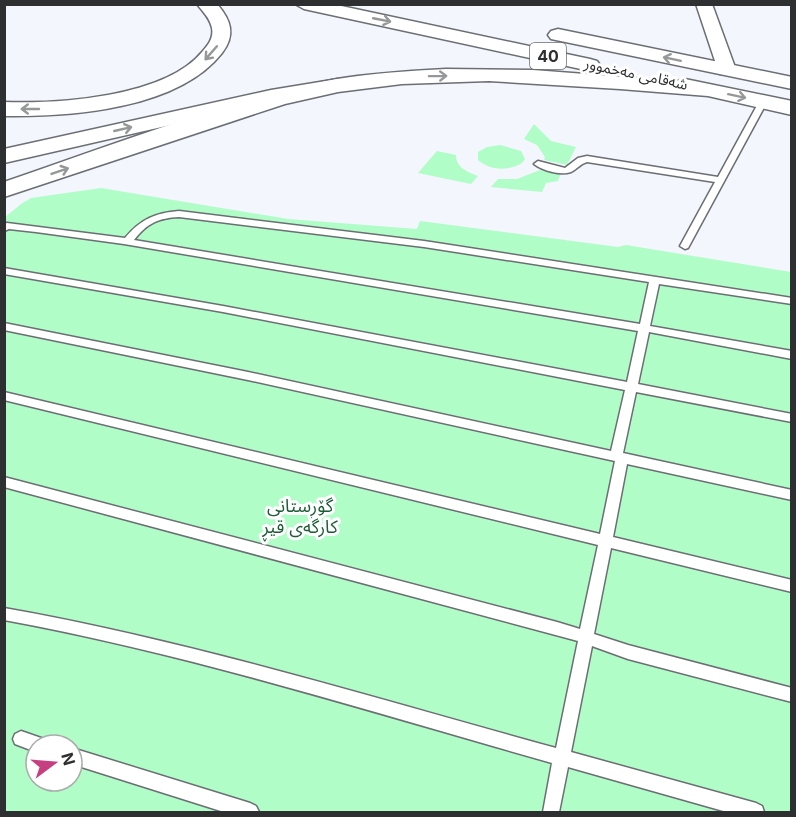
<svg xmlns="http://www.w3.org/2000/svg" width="796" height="817" font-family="Inter,'Noto Sans Arabic',sans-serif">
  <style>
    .green { fill: #b0fdc7; fill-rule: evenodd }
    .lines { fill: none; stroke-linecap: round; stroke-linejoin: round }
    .service-casing { stroke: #6b6e73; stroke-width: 3 }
    .tertiary-casing { stroke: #6b6e73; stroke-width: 3 }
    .trunk-casing { stroke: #6b6e73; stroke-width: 3 }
    .motorway-casing { stroke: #6b6e73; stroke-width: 3 }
    .service { fill: #fff; fill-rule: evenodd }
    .tertiary { fill: #fff; fill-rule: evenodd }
    .trunk { fill: #fff; fill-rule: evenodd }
    .motorway { fill: #fff; fill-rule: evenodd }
    .oneway { stroke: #969798 }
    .labels { text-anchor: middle; stroke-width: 6; stroke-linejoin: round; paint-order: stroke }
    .far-street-label { font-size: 15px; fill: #2e2f31; stroke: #fff }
    .shield { fill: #fff; stroke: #6d6d6f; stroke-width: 1.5 }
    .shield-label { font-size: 16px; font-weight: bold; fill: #2e2f31 }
    .park-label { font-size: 18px; fill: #1c5c36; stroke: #fff }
  </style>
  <rect width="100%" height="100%" fill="#f3f6fd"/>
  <g class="green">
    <polygon points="534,124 551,141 576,147 567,165 544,160 545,157 537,145 524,139"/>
    <path d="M500,145L521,151L525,159L522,163C509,171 490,171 478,160V152L487,147Z"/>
    <path d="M437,151L456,155C456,168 468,172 478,176L471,184L418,173Z"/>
    <polygon points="540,170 561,173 558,181 546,183 542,192 491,187 498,179 517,179"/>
    <path d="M101,188L288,219L417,229L420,221L618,247L626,245L791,272V812H5L4,218L21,204L31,198ZM36,745H72V781H36Z"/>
  </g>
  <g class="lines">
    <g class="service-casing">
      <g id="service">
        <path d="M760,100L767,102L688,248L685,249L680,246L715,182L587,162C580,164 577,169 571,172C560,176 542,170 534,164L538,161L565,168L578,158L587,156L718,177Z"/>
        <path d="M179,211L424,241L792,298V304L659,284L650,326L792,351V359L649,332L638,384L792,414V422L636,392L623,453L792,490V500L627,464L613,537L792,580V592L611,548L594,634L628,645L792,688V702L628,659L592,646L571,752L756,803L762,806L764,812H727L568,767L559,812H543L552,763C371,712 190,654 4,620V608C191,641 373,698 556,748L578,641L4,487V477L557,622L580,629L598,545L4,400V392L600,534L615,461L248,380L4,330V323L248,372L611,451L625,390L223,312L4,274V268L223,306L627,382L638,331L124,244L36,232L9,229L4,231V224L7,223L125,238C141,219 155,213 179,211ZM179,217L424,247L649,282L640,324L134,240C147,223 159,218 179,217Z"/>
        <polygon points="21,731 44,739 46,745 36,745 36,752 15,744 13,739 15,734"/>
        <polygon points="72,748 250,803 256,806 259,812 224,812 72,764"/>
      </g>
    </g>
    <g class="tertiary-casing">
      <polygon id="tertiary" points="696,4 712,4 736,70 734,74 720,74 718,70"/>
    </g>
    <g class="trunk-casing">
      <g id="trunk">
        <polygon points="295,4 332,4 590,59 597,61 600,65 597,69 590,71 304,9"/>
        <polygon points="558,29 792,77 792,89 551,39 548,35 551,31"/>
        <path d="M446,69L533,70L677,81L685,79L792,101V115L708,96L620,89L489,81L402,84L338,92L285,104L4,197V182C113,145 224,101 337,79C373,73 409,71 446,69Z"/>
      </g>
    </g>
    <g class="motorway-casing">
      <g id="motorway">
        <path d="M197,4H217C231,20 236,35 222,53C178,109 72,117 4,116V102C59,104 165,97 202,52C208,45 214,38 212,28C210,18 203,12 197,4Z"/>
        <polygon points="338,79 346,80 349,85 346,90 271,102 4,163 4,149 271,90"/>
      </g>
    </g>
    <use href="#service" class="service"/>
    <use href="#tertiary" class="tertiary"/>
    <use href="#trunk" class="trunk"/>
    <use href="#motorway" class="motorway"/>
  </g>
  <defs><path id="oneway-shaft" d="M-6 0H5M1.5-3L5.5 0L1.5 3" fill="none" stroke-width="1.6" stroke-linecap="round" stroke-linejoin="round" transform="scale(1.5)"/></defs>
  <g class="oneway">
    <use href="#oneway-shaft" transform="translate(382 20) rotate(11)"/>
    <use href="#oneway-shaft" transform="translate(211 53) rotate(131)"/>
    <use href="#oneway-shaft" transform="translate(672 59) rotate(-168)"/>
    <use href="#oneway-shaft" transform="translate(438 76) rotate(-1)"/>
    <use href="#oneway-shaft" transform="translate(737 96) rotate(12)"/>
    <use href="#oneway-shaft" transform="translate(30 109) rotate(180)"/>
    <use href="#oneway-shaft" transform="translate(123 129) rotate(-13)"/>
    <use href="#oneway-shaft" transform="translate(60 171) rotate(-19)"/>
  </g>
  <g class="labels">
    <g class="far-street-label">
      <text transform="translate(636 74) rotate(12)" y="5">شەقامی مەخموور</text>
    </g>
    <rect class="shield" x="530" y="43" width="36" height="26" rx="4.5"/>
    <g class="shield-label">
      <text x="548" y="62">40</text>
    </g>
    <g class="park-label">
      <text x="300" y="512">گۆڕستانی<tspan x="300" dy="21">کارگەی قیڕ</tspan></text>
    </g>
  </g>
  <rect width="796" height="817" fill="none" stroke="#2e2f31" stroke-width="12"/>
  <g transform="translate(54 763) rotate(74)"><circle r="28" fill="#ffffff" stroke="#abacad" stroke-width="1.5"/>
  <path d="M0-4.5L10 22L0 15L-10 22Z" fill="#c64081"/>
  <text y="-9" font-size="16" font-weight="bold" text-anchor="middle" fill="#2e2f31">N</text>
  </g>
</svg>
